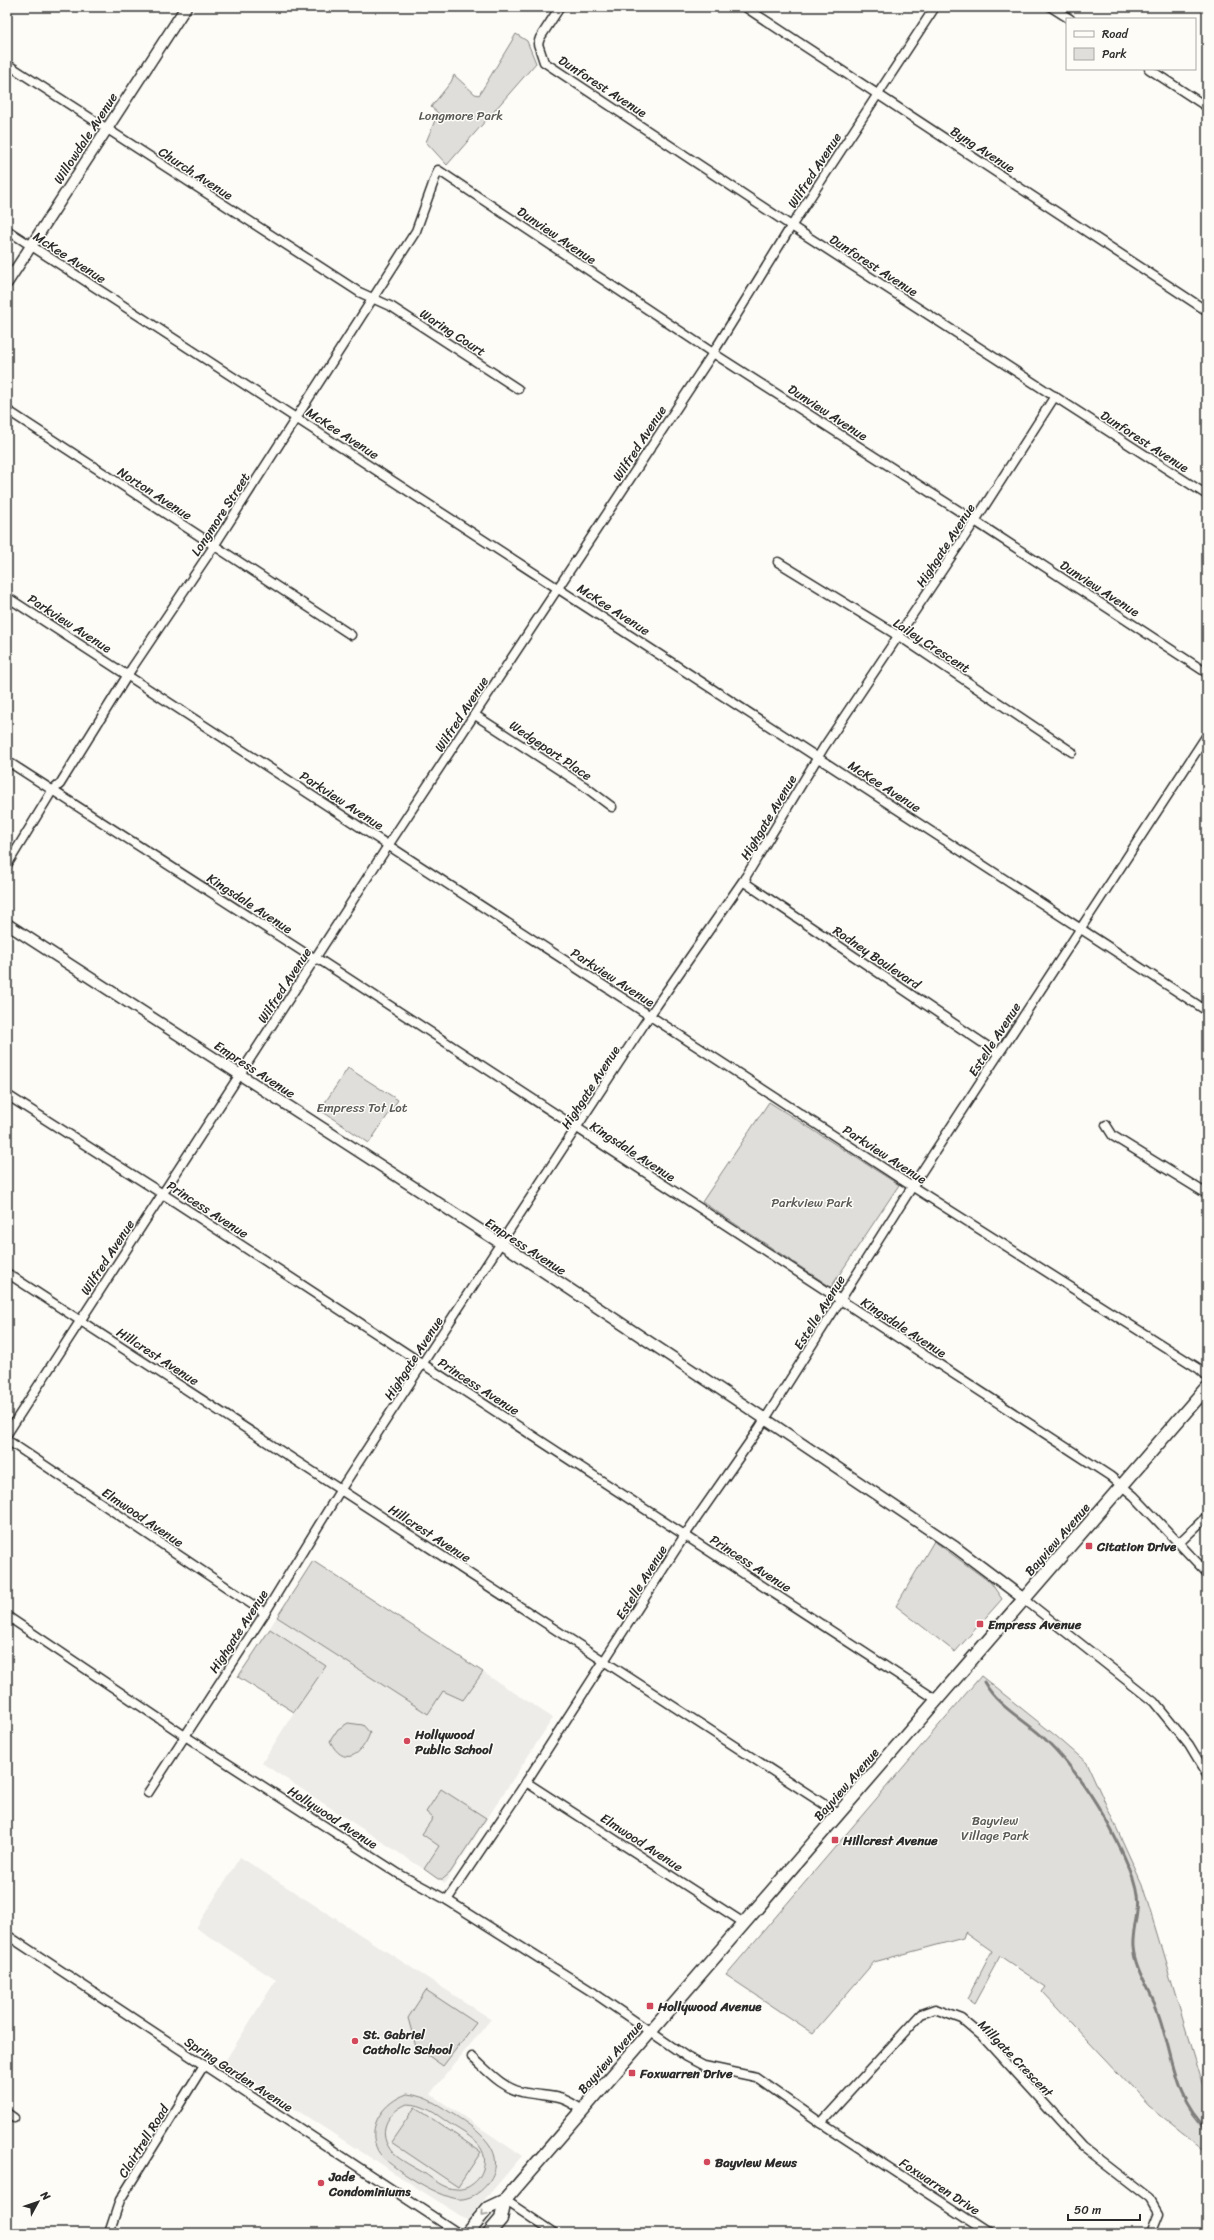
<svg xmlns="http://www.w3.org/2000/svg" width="1214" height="2240" font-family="Sriracha,sans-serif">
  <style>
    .built { fill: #edece8 }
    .green { fill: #dfdeda; stroke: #858482; fill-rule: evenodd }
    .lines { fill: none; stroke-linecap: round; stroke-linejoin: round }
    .stream { stroke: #7e7d7b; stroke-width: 3 }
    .minor-casing { stroke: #2b2b2b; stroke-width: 11 }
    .tertiary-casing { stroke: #2b2b2b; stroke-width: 13 }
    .secondary-casing { stroke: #2b2b2b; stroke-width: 15 }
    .minor { stroke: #fdfcf7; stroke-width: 8 }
    .tertiary { stroke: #fdfcf7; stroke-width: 10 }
    .secondary { stroke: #fdfcf7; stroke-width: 12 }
    .oneway { stroke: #9e9e9b }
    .poi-dot { fill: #d1495b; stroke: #fdfcf7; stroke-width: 1.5 }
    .labels { text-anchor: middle; stroke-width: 3; stroke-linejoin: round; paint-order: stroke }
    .street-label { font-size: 13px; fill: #2b2b2b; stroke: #fdfcf7 }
    .park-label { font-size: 13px; fill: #585857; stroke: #fdfcf7 }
    .poi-label { font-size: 13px; font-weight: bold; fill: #2b2b2b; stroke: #fdfcf7; text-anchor: start }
  </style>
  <rect width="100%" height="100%" fill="#fdfcf7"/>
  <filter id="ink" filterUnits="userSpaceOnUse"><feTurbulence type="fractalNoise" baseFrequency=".025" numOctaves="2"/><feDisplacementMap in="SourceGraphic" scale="8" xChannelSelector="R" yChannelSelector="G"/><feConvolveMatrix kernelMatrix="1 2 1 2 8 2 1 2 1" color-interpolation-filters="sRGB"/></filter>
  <g filter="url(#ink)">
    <g class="built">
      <polygon points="313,1561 553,1718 445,1883 262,1763 294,1712 238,1677"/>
      <polygon points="240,1857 491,2019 430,2094 522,2156 467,2220 224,2063 276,1980 196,1928"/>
    </g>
    <g class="green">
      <polygon points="516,34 527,41 536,63 447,165 426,142 438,113 431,107 451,82 454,75 475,94 479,95"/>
      <polygon points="348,1068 398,1100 369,1143 320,1110"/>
      <polygon points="769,1102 899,1185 831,1287 702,1202"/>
      <polygon points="934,1541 991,1583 1002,1599 955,1652 896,1606"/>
      <polygon points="313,1561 483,1672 463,1700 443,1691 428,1714 277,1617"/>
      <polygon points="270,1629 326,1666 294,1712 238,1677"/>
      <polygon points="981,1676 1056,1736 1087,1763 1142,1884 1205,2093 1207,2095 1207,2152 1149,2106 1042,1992 1046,1987 1000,1956 974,2004 967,1999 992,1951 965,1932 963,1938 874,1962 813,2033 726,1975"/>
      <path d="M348,1723L363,1725L370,1733C362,1756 343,1768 330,1741L338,1729Z"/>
      <polygon points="441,1789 486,1818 450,1873 443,1879 438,1879 424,1869 439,1846 422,1834 433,1818 426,1812"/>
      <polygon points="426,1990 476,2023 443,2066 416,2047 408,2018"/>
      <path d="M407,2094C427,2096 440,2106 456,2116C479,2131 510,2153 488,2183C482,2191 474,2197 463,2199C446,2202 386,2166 378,2151C365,2126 384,2102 407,2094ZM407,2104C424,2104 436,2114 450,2124C466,2134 491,2146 483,2169C480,2178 476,2182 468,2187C465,2188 460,2190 456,2189C444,2189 433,2179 424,2173C414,2167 401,2161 393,2153C376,2134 386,2113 407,2104Z"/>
      <polygon points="415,2107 481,2152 458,2187 391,2142"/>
    </g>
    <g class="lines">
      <path class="stream" d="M984,1682C999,1708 1024,1719 1045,1739C1083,1776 1110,1822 1130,1870C1135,1882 1139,1898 1137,1911C1136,1923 1132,1935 1133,1947C1135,1970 1150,1990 1158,2012C1173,2053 1173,2098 1207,2129"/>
      <g class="minor-casing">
        <g id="minor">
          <polyline points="560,7 540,38 538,44 544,62 799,231 1207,495"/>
          <polyline points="745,7 1207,311"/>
          <polyline points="1051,7 1070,19"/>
          <polyline points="7,64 359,292 392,307 518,389"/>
          <polyline points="1149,69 1207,107"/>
          <polyline points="7,230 1207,1011"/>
          <polyline points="7,410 351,635"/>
          <polyline points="778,562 905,640 1072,752"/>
          <polyline points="7,597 902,1180 1198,1368 1207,1376"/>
          <polyline points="475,715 584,786 612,807"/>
          <polyline points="7,761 305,953 323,962 1110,1476 1134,1496 1207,1573"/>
          <polyline points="7,865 52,791 60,784 132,668 214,546 416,231 438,170 713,353 981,525 1207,673"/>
          <polyline points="745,878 747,884 999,1054"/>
          <polyline points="7,1095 169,1198 937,1700"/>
          <polyline points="1106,1125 1113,1136 1207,1194"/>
          <polyline points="7,1273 839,1814"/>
          <polyline points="7,1434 393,838 713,353 792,225 935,7"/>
          <polyline points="7,1440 265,1613"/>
          <polyline points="1179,1543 1207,1516"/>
          <polyline points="1024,1599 1154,1702 1189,1745 1207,1775"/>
          <polyline points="7,1616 185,1736 399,1874 447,1900 594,1993 687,2057 704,2066 756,2077 821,2123 989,2233"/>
          <polyline points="526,1782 744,1923"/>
          <polyline points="148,1793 265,1613 341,1489 495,1252 650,1015 745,878 824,747 975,521 1055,396"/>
          <polyline points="447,1900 521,1790 685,1535 760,1427 917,1179 1207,735"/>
          <polyline points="7,1935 458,2233"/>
          <path d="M472,2057C487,2070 502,2088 522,2092C548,2098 558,2092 582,2110"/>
          <polyline points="7,2113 14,2118"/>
          <polyline points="821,2123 921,2014 935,2009 962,2019 982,2036 1083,2147 1150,2199 1158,2213 1150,2233"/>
          <polyline points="505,2200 554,2233"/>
          <polyline points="109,2233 120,2200 204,2065"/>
        </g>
      </g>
      <g class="tertiary-casing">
        <g id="tertiary">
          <polyline points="7,283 186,7"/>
          <polyline points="7,924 508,1248 765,1419 955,1547 1024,1599"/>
        </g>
      </g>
      <g class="secondary-casing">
        <g id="secondary">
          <polyline points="467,2233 488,2208 505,2200 1207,1387"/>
          <polyline points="489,2233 501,2219 505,2200"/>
        </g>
      </g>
      <use href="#minor" class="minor"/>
      <use href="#tertiary" class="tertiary"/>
      <use href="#secondary" class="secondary"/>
    </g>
    <defs><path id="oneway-chevron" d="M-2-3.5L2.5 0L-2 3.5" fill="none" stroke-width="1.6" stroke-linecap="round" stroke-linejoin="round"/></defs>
    <use class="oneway" href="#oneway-chevron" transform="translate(484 2213) rotate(131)"/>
  </g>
  <g class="poi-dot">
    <rect x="1085" y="1542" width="8" height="8" rx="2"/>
    <rect x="976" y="1620" width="8" height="8" rx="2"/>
    <circle cx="407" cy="1741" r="4"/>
    <rect x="831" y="1836" width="8" height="8" rx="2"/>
    <rect x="646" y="2002" width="8" height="8" rx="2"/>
    <circle cx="355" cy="2041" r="4"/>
    <rect x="628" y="2069" width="8" height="8" rx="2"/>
    <circle cx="707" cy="2162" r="4"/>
    <circle cx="321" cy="2183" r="4"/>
  </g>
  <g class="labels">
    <g class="street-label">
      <text transform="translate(603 86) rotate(33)" y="5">Dunforest Avenue</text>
      <text transform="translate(85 138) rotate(-57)" y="5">Willowdale Avenue</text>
      <text transform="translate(983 149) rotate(33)" y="5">Byng Avenue</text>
      <text transform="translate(814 170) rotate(-57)" y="5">Wilfred Avenue</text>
      <text transform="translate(196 173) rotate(33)" y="5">Church Avenue</text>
      <text transform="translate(557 235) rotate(34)" y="5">Dunview Avenue</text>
      <text transform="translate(70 257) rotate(33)" y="5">McKee Avenue</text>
      <text transform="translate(874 265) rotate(33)" y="5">Dunforest Avenue</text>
      <text transform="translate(453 332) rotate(33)" y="5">Waring Court</text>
      <text transform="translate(828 412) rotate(33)" y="5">Dunview Avenue</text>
      <text transform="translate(343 433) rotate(33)" y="5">McKee Avenue</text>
      <text transform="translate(1145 441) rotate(33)" y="5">Dunforest Avenue</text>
      <text transform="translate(639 443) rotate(-57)" y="5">Wilfred Avenue</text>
      <text transform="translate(155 493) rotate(33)" y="5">Norton Avenue</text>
      <text transform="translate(220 514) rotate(-57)" y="5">Longmore Street</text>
      <text transform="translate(945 545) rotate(-57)" y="5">Highgate Avenue</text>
      <text transform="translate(1100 588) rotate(33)" y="5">Dunview Avenue</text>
      <text transform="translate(614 609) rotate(33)" y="5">McKee Avenue</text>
      <text transform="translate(70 623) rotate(33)" y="5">Parkview Avenue</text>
      <text transform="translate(932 645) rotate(33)" y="5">Lailey Crescent</text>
      <text transform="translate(461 714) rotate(-57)" y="5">Wilfred Avenue</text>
      <text transform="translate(551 750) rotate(34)" y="5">Wedgeport Place</text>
      <text transform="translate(885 786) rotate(33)" y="5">McKee Avenue</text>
      <text transform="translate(342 800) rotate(33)" y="5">Parkview Avenue</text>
      <text transform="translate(768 817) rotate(-59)" y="5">Highgate Avenue</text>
      <text transform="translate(250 903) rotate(33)" y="5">Kingsdale Avenue</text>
      <text transform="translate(877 957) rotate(34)" y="5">Rodney Boulevard</text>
      <text transform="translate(613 977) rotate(33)" y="5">Parkview Avenue</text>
      <text transform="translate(284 985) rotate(-57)" y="5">Wilfred Avenue</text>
      <text transform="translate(994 1039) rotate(-57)" y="5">Estelle Avenue</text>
      <text transform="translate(255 1069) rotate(33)" y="5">Empress Avenue</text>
      <text transform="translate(590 1087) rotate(-57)" y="5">Highgate Avenue</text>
      <text transform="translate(633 1151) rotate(33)" y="5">Kingsdale Avenue</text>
      <text transform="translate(885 1154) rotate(33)" y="5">Parkview Avenue</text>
      <text transform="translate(208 1209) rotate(33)" y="5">Princess Avenue</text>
      <text transform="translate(526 1246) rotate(33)" y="5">Empress Avenue</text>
      <text transform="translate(107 1257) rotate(-57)" y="5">Wilfred Avenue</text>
      <text transform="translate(819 1312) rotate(-58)" y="5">Estelle Avenue</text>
      <text transform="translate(904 1327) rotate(33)" y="5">Kingsdale Avenue</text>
      <text transform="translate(158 1356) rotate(33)" y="5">Hillcrest Avenue</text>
      <text transform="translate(413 1358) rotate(-57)" y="5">Highgate Avenue</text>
      <text transform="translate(479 1386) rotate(33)" y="5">Princess Avenue</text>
      <text transform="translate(143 1517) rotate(34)" y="5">Elmwood Avenue</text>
      <text transform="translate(430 1533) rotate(33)" y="5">Hillcrest Avenue</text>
      <text transform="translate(1057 1539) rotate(-49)" y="5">Bayview Avenue</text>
      <text transform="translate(751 1563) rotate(33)" y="5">Princess Avenue</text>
      <text transform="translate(641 1582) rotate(-58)" y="5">Estelle Avenue</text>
      <text transform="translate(238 1631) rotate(-57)" y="5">Highgate Avenue</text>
      <text transform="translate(846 1784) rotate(-49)" y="5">Bayview Avenue</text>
      <text transform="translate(333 1817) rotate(33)" y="5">Hollywood Avenue</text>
      <text transform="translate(642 1842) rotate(33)" y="5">Elmwood Avenue</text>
      <text transform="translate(610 2057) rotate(-49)" y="5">Bayview Avenue</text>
      <text transform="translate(1016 2058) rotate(46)" y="5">Millgate Crescent</text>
      <text transform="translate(239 2074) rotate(33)" y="5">Spring Garden Avenue</text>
      <text transform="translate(143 2141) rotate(-58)" y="5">Clairtrell Road</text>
      <text transform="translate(940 2186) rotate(33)" y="5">Foxwarren Drive</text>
    </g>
    <g class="park-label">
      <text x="461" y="120">Longmore Park</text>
      <text x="362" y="1112">Empress Tot Lot</text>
      <text x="812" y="1207">Parkview Park</text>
      <text x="995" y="1825">Bayview<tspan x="995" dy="15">Village Park</tspan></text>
    </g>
    <g class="poi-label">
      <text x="1097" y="1551">Citation Drive</text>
      <text x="988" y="1629">Empress Avenue</text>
      <text x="415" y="1739">Hollywood<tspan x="415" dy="15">Public School</tspan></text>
      <text x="843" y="1845">Hillcrest Avenue</text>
      <text x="658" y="2011">Hollywood Avenue</text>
      <text x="363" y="2039">St. Gabriel<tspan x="363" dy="15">Catholic School</tspan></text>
      <text x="640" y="2078">Foxwarren Drive</text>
      <text x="715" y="2167">Bayview Mews</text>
      <text x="329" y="2181">Jade<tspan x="329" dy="15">Condominiums</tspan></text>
    </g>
  </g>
  <rect width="1214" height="2240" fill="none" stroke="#fdfcf7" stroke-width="24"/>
  <rect x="12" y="12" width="1190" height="2216" fill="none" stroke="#2b2b2b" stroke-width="1.5" filter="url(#ink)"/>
  <rect x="1066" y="18" width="130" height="52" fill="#fdfcf7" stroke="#a9a8a5"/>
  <rect x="1074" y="31" width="20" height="6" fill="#fdfcf7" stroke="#a9a8a5"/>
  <text x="1102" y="38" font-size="12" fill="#2b2b2b">Road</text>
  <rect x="1074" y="48" width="20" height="12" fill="#dfdeda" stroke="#a9a8a5"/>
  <text x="1102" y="58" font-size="12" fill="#2b2b2b">Park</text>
  <g transform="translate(38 2202) rotate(50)" stroke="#fdfcf7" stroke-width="3" paint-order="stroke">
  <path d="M0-3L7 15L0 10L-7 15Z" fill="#2b2b2b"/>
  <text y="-6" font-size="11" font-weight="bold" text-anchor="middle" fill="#2b2b2b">N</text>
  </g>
  <path d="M1068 2214v6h72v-6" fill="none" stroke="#2b2b2b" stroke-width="2"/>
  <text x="1074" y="2214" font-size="12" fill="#2b2b2b" stroke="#fdfcf7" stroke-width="3" paint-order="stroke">50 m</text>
</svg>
